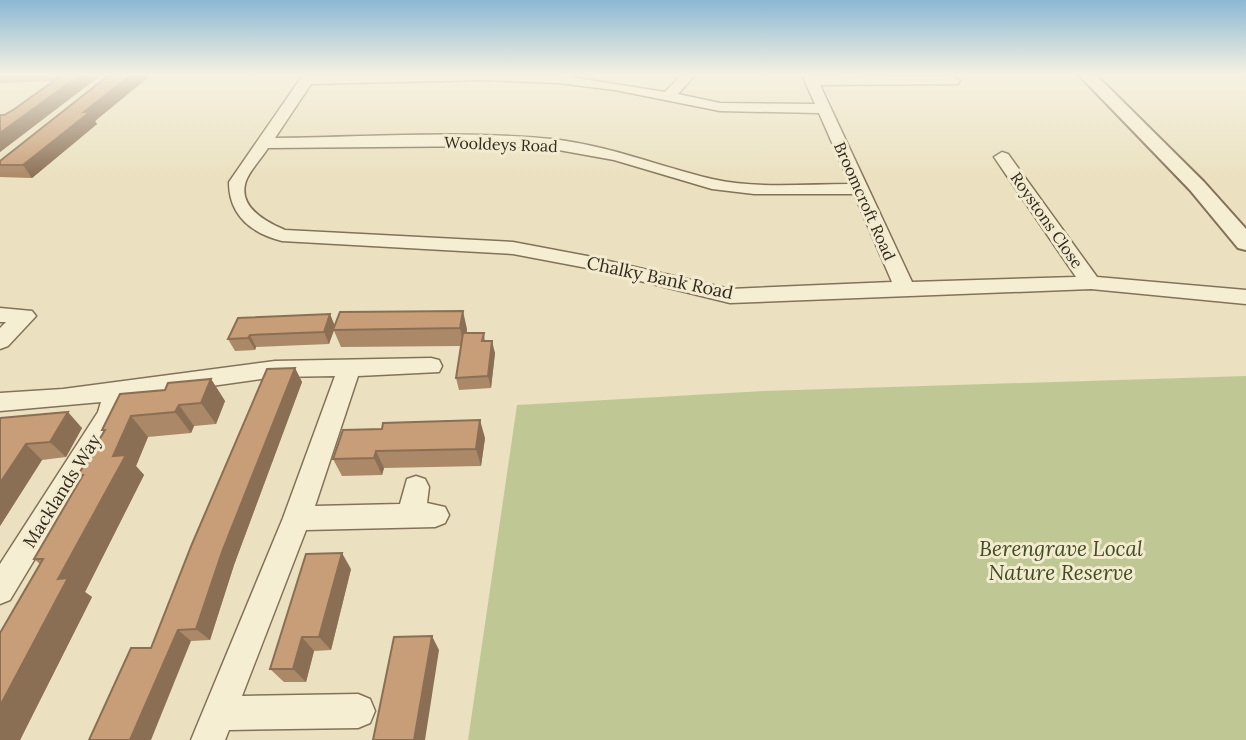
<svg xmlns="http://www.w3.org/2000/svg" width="1246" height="740" font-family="Lora,serif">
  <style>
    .green { fill: #bfc895 }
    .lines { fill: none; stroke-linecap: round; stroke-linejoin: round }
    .minor-casing { stroke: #837259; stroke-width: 3 }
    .tertiary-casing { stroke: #837259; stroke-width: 4 }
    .minor { fill: #f6eed2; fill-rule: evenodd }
    .tertiary { fill: #f6eed2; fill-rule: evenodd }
    .wall { fill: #ab8867 }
    .shaded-wall { fill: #8b6f54 }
    .building { fill: #c79e78; stroke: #8b6f54; stroke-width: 2 }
    .labels { text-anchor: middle; stroke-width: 6; stroke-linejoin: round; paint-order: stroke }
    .far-street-label { font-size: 16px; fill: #33291d; stroke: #f3ebcf }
    .street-label { font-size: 18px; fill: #33291d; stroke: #f3ebcf }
    .near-park-label { font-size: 21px; font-style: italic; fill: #414e24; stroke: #f3ebcf }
  </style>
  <rect width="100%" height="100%" fill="#ebe1c0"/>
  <polygon class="green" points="1246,376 1246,740 468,740 517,405 764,391"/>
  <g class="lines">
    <g class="minor-casing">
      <g id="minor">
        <path d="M303,75H558L665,92L681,75H695L678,94L720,103L815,104L802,75L953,77L960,81L958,84L820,85L912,282L1076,277L994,157L1002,152L1008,154L1097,277L1246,290V304L1091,289L730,303L587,268L513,254L282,241C251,233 229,215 229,182ZM483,80L558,83L615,90L720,111L819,113L850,184C805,184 756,189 712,179C658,166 607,145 551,139C460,130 366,137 275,138L311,84ZM492,146L553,149L614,160L712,189L754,194H854L892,282L730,289L587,256L513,242L285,230C266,222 237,207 246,181C250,170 262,158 268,148Z"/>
        <polygon points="0,308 32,311 36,316 8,346 0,349 0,328 6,322 0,322"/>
        <polygon points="431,358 439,360 442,366 439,372 358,376 315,506 400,504 407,479 416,476 425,479 429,487 427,503 445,507 449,515 445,523 435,527 306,530 242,696 358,694 370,699 375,711 370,723 358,728 229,730 225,740 191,740 283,518 335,376 275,377 126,398 118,421 10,600 0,604 0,564 98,412 101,402 0,411 0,393 63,389 275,361"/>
      </g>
    </g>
    <g class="tertiary-casing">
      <polygon id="tertiary" points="1079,75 1096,75 1204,182 1246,229 1246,250 1238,248 1190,190"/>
    </g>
    <use href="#minor" class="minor"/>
    <use href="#tertiary" class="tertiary"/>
  </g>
  <g class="wall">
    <polygon points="0,75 101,75 0,152 0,115 4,115 13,110 54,81 0,83"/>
    <polygon points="109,75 151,75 95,121 97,124 32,178 0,177 0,161"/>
    <polygon points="238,318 335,326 467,329 467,333 484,333 485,341 495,353 491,388 459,390 456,378 461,346 341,347 334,331 329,344 256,347 255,350 235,351 228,339"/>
    <polygon points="295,368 302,382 234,565 210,640 191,641 151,648"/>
    <polygon points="211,379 225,401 216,424 194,426 191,433 148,437 136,466 144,475 85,592 92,597 20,740 0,740 40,564 34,559 81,479 78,475 104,432 102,430 165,390"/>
    <polygon points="0,418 82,428 66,457 42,460 0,526"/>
    <polygon points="343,430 485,438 481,466 384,468 382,475 342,476 333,459"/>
    <polygon points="351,569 331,650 314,651 306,682 284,682 270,669"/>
  </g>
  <g class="shaded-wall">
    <polygon points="80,75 101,75 0,152 0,133"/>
    <polygon points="131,75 151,75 95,121 97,124 32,178 23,165 84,112"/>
    <polygon points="463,311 467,329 464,346 460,328"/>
    <polygon points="330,314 335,326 329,344 324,332"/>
    <polygon points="250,335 256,347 255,350 248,338"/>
    <polygon points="492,341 495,353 491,388 488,376"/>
    <polygon points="295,368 302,382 234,565 210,640 196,629 222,552"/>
    <polygon points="211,379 225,401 216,424 201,403"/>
    <polygon points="179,405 194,426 191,433 175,412"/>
    <polygon points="68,412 82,428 66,457 50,442"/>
    <polygon points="131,416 148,437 136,466 144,475 85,592 92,597 20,740 0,740 0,706"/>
    <polygon points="480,420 485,438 481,466 476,449"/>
    <polygon points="26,444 42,460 0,526 0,483"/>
    <polygon points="376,451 384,468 382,475 374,458"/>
    <polygon points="342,553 351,569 331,650 319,637"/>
    <polygon points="178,630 191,641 151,740 130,740"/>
    <polygon points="432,636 439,650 425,740 414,740"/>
    <polygon points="302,637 314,651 306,682 293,669"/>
  </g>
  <g class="building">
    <polygon points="56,75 80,75 0,133 0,115 4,115 13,110 62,75"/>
    <polygon points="109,75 131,75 84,112 90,112 23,165 0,165 0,161"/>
    <polygon points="463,311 460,328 333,330 340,312"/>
    <polygon points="330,314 324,332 250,335 248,338 228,339 238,318"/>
    <polygon points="463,333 484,333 482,341 492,341 488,376 456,378"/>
    <polygon points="295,368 222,552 196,629 178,630 130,740 89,740 131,648 151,648 192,544 267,369"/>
    <polygon points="211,379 201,403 179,405 175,412 131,416 113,456 126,455 58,579 68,578 0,706 0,633 43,559 34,559 83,475 78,475 105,430 102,430 120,394 165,390 168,383"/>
    <polygon points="68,412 50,442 26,444 0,483 0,418"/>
    <polygon points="480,420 476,449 376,451 374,458 333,459 343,430 382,429 383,423"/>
    <polygon points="342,553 319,637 302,637 293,669 270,669 306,554"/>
    <polygon points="432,636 414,740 373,740 394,637"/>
  </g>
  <linearGradient id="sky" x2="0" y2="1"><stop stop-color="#8cb8d4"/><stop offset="0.42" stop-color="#f6f2e3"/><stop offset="1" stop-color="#f6f2e3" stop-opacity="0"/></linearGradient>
  <rect width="1246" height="178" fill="url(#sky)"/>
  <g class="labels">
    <g class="far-street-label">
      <text transform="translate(501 144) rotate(2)" y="6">Wooldeys Road</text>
      <text transform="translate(865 201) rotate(66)" y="6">Broomcroft Road</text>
      <text transform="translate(1047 220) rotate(55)" y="6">Roystons Close</text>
    </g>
    <g class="street-label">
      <text transform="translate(660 278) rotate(12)" y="6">Chalky Bank Road</text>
      <text transform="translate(62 491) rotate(-58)" y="6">Macklands Way</text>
    </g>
    <g class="near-park-label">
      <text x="1061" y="556">Berengrave Local<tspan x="1061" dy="24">Nature Reserve</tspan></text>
    </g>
  </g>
</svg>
